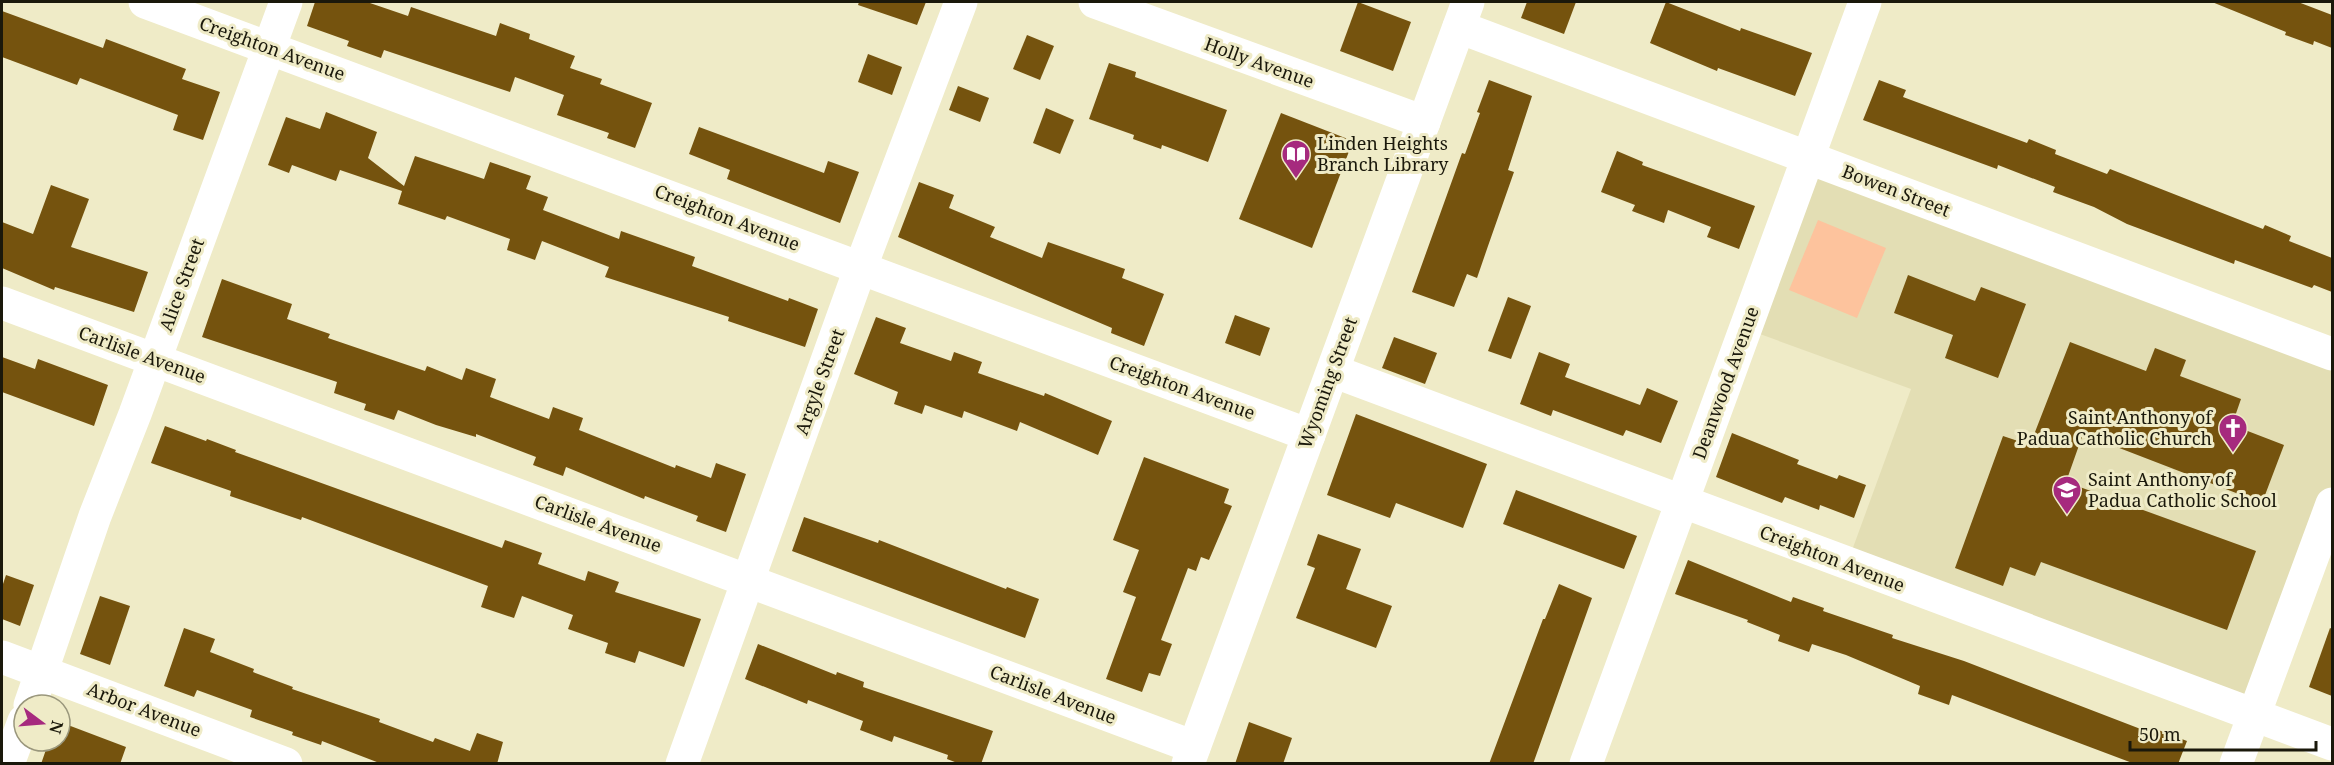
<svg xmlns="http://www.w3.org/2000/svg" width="2334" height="765" font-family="'Noto Serif',serif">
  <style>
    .built { fill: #e3deb4 }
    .green { fill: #fdc39d }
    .building { fill: #75530e }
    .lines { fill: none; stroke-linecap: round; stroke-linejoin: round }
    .minor { stroke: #fff; stroke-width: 33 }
    .labels { text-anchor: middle; stroke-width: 6; stroke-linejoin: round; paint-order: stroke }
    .street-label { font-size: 18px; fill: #1a180b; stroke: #efebc7 }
    .poi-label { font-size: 18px; fill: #1a180b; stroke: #efebc7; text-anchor: start }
  </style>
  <rect width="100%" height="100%" fill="#efebc7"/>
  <polygon class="built" points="1809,158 2332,354 2332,504 2254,715 1847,564 1911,389 1746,329"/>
  <polygon class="green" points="1818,220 1886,248 1857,318 1789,290"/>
  <g class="building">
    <polygon points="315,2 367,2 408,16 411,7 496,36 500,23 530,34 529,39 575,56 570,68 602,79 600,84 652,103 635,148 607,138 609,133 557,115 564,95 515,77 510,92 384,50 381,58 347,46 349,41 307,26"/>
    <polygon points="859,2 926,2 917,25 858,5"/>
    <polygon points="1358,2 1411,22 1393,71 1340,51"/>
    <polygon points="1527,2 1576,2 1564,34 1521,18"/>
    <polygon points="1666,2 1740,31 1741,28 1812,53 1795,96 1718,68 1717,71 1650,43"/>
    <polygon points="2212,2 2298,2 2332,15 2332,48 2314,41 2313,45 2285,35 2286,32"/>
    <polygon points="2,11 103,48 106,39 186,69 182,79 220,92 203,140 173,130 178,115 80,78 77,85 2,57"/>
    <polygon points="1027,35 1054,46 1040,80 1013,69"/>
    <polygon points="868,54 902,67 892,95 858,82"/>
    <polygon points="1109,63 1136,72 1135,77 1227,110 1208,162 1162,145 1161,149 1133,139 1134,135 1089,119"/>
    <polygon points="1489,80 1532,96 1508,170 1514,172 1488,246 1477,278 1467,274 1454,307 1412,292 1462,153 1465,154 1480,113 1477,112"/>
    <polygon points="1879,80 1906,90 1903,97 2027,143 2029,139 2056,150 2055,154 2107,174 2110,169 2263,229 2265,225 2291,236 2289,241 2332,258 2332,292 2314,285 2312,288 2235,260 2234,264 2127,224 2094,207 2053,192 2055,187 1998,165 1997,169 1863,120"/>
    <polygon points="958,86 989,98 980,122 949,110"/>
    <polygon points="1046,108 1074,120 1060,154 1033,143"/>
    <polygon points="326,112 377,132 368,158 404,186 415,156 484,179 490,162 531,176 526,189 548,197 543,210 619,239 621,231 695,257 692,266 788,301 789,298 818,309 805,347 728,321 729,317 605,277 609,267 542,241 535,260 507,250 510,239 447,216 445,220 398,204 402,191 340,170 336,181 292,165 289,173 268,165 286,117 320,129"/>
    <polygon points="1281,113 1353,141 1312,248 1239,219"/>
    <polygon points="699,127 824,173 828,161 859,172 840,223 727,179 730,170 689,154"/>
    <polygon points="1617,151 1643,162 1642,165 1755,206 1739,249 1707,237 1711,227 1668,210 1664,223 1632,211 1635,205 1601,192"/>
    <polygon points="919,182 954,195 949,208 995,227 990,237 1042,258 1048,242 1125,269 1122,278 1164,294 1144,346 1111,333 1112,328 898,237"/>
    <polygon points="51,185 89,199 71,247 148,272 134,312 55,287 54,290 2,268 2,222 33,234"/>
    <polygon points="1908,275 1975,301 1981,287 2026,304 1998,378 1945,358 1953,335 1894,313"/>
    <polygon points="222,279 292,304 287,319 330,334 328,338 425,371 427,366 462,380 466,368 496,379 490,397 549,419 553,407 583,418 579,430 675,468 676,465 711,478 716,463 746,474 726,532 696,521 698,516 645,496 644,499 566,467 563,476 533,465 536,457 476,434 476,437 436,425 398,410 394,420 364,410 366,404 334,393 337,382 202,337"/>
    <polygon points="1508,297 1531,306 1511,359 1488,351"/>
    <polygon points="1235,315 1270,328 1260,356 1225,343"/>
    <polygon points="876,317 906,328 900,343 951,361 954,352 982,362 978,373 1044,396 1045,393 1112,421 1098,455 1020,422 1017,431 964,411 962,418 925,405 922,414 894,404 898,392 854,374"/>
    <polygon points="1394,337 1437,353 1425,384 1382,368"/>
    <polygon points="2070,342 2146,371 2155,348 2186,360 2180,376 2241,399 2232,425 2284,445 2262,503 2083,434 2066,482 2256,551 2227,630 2041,562 2035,576 2010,567 2003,586 1955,568 2003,436 2030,445"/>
    <polygon points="1539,352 1570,364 1565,377 1608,393 1640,405 1647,388 1678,401 1661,443 1626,430 1623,436 1553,410 1551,416 1520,404"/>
    <polygon points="2,357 35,369 38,359 108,385 94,426 2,392"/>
    <polygon points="1356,414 1487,464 1463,528 1396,503 1390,518 1327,495"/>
    <polygon points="165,426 206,441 207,439 236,450 235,452 502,548 505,540 542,553 538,564 585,581 588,571 619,582 615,592 701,619 684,667 639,651 635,663 605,653 608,643 568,629 573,615 522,596 514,618 481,607 488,586 302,517 301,520 230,496 231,491 151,463"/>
    <polygon points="1732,433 1799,460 1797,464 1837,479 1839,475 1866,485 1854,518 1820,505 1819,510 1785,497 1782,503 1716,477"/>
    <polygon points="1144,457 1229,489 1224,503 1232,506 1209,560 1201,557 1196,571 1188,568 1161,640 1172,644 1160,676 1149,673 1142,692 1106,679 1136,597 1123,592 1139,550 1113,540"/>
    <polygon points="1516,490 1637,536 1624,569 1503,524"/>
    <polygon points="804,517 878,543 879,540 1006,589 1007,587 1039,599 1025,638 792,551"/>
    <polygon points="1318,534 1361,549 1346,589 1392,606 1376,648 1296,618 1315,568 1307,565"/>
    <polygon points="1688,560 1791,602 1793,597 1824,608 1823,611 1893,635 1892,638 1964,661 2151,733 2153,728 2187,741 2178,764 2135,764 1952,695 1949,705 1918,694 1920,686 1846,655 1812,644 1809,652 1778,641 1780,635 1747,622 1748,620 1675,594"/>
    <polygon points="6,575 34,585 20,626 2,619 2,587"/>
    <polygon points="1559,584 1592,598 1533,764 1489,764 1543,619 1545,619"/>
    <polygon points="100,596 130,606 110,665 80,654"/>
    <polygon points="184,628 215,639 210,652 254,669 253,672 293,687 292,689 380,719 379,722 433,742 435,738 470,751 477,733 503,742 497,764 382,764 322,741 321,745 292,735 293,732 250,717 252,710 197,690 194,697 164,686"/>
    <polygon points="2330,628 2332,629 2332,696 2309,687"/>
    <polygon points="758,644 836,675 837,672 864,682 863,687 993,731 981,764 960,764 947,759 948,755 894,736 892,742 860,730 863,721 808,700 807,704 745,679"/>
    <polygon points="60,722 126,747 120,764 41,764 49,741 60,741"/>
    <polygon points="1249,722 1292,738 1283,764 1235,764"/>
  </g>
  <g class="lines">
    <g class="minor">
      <polyline points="145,2 1309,435"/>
      <polyline points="1095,2 1424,122"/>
      <polyline points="1459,27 2332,354"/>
      <polyline points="2,303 1194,747"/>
      <polyline points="1333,371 2332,744"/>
      <polyline points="2,657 286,764"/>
      <polyline points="30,705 95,516 135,414 286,2"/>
      <polyline points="8,764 24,721"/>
      <polyline points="682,764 860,269 961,2"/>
      <polyline points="1188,764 1468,2"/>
      <polyline points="1586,764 1865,2"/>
      <polyline points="2236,764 2332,504"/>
    </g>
  </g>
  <defs>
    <g id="library-pin" transform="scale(1.5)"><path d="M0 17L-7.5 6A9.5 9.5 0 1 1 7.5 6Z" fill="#a62a7e" stroke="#efebc7"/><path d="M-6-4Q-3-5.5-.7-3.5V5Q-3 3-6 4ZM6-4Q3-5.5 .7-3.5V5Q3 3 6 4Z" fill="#fff"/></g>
    <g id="church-pin" transform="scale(1.5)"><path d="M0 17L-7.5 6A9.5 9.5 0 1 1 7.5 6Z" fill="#a62a7e" stroke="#efebc7"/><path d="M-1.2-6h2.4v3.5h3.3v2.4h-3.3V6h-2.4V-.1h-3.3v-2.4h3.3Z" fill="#fff"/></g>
    <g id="school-pin" transform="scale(1.5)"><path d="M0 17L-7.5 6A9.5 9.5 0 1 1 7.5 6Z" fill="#a62a7e" stroke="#efebc7"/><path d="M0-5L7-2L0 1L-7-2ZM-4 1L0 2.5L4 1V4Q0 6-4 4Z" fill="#fff"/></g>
  </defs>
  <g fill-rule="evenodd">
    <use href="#library-pin" x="1296" y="154"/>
    <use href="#church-pin" x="2233" y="428"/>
    <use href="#school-pin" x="2067" y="490"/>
  </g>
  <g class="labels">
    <g class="street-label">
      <text transform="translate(272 49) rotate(20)" y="6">Creighton Avenue</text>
      <text transform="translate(1259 63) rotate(20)" y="6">Holly Avenue</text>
      <text transform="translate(1896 191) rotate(21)" y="6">Bowen Street</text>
      <text transform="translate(727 218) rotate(21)" y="6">Creighton Avenue</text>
      <text transform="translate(182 285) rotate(-70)" y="6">Alice Street</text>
      <text transform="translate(142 355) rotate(20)" y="6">Carlisle Avenue</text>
      <text transform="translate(820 382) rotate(-70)" y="6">Argyle Street</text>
      <text transform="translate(1328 383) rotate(-70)" y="6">Wyoming Street</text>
      <text transform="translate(1726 383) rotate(-70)" y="6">Deanwood Avenue</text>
      <text transform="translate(1182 388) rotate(20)" y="6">Creighton Avenue</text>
      <text transform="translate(598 524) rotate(20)" y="6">Carlisle Avenue</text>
      <text transform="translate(1832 559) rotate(21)" y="6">Creighton Avenue</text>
      <text transform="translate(1053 695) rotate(21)" y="6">Carlisle Avenue</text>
      <text transform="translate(144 710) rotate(21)" y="6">Arbor Avenue</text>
    </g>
    <g class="poi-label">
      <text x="1317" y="150">Linden Heights<tspan x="1317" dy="21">Branch Library</tspan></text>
      <text x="2212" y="424" text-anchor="end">Saint Anthony of<tspan x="2212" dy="21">Padua Catholic Church</tspan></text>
      <text x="2088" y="486">Saint Anthony of<tspan x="2088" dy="21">Padua Catholic School</tspan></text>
    </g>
  </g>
  <rect width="2334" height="765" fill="none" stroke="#1a180b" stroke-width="6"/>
  <g transform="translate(42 723) rotate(106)"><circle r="28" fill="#efebc7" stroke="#9a977c" stroke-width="1.5"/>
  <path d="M0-4.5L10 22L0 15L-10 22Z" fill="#a62a7e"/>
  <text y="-9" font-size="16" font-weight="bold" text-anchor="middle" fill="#1a180b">N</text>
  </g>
  <path d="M2130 741v9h186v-9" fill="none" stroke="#1a180b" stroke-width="3"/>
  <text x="2139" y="741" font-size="18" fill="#1a180b" stroke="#efebc7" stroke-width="4.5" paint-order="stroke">50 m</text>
</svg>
